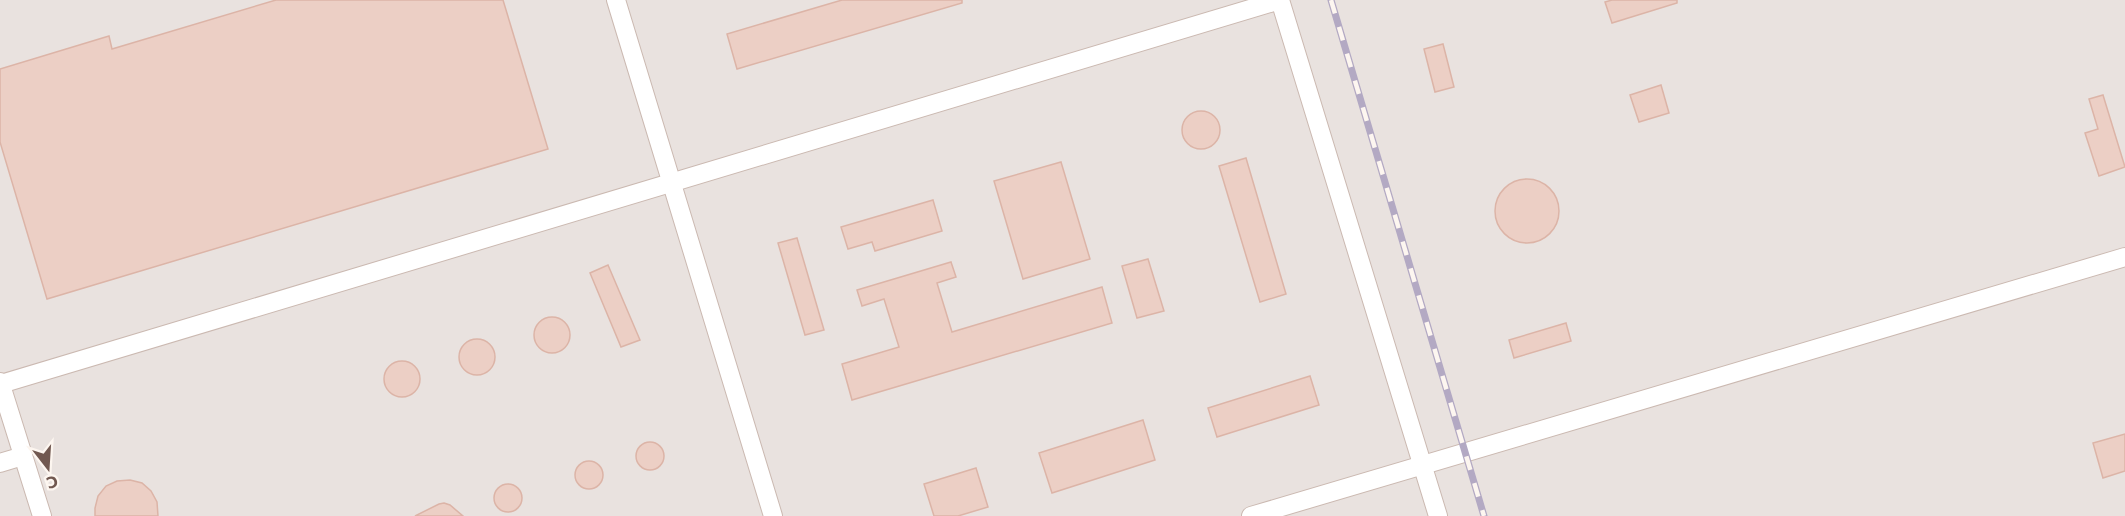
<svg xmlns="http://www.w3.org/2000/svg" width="2125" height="516" font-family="Commissioner,sans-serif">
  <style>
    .industrial { fill: #e9e2df }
    .building { fill: #eccfc5; stroke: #dcb4a7; stroke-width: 1.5 }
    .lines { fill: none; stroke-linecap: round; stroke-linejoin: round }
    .minor-casing { stroke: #cbb9b1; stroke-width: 20 }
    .minor { stroke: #fff; stroke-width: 18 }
    .rail-casing { stroke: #b3a9c3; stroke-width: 7 }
    .rail { stroke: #fdf6f0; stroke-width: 4.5; stroke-dasharray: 14; stroke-linecap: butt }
  </style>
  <rect width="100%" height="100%" fill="#faf1ea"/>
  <rect class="industrial" x="0" y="0" width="2125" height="516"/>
  <g class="building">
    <polygon points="276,0 503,0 548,149 47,299 0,142 0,69 109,36 112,49"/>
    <polygon points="842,0 962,0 962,3 737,69 727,34"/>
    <polygon points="1612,0 1677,0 1677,3 1612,23 1605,2"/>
    <polygon points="1443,44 1454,87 1435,92 1424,49"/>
    <polygon points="1661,85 1669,113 1639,122 1630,95"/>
    <polygon points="2103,95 2125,167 2099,176 2085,133 2098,129 2089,99"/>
    <circle cx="1201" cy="130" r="19"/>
    <polygon points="1246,158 1286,294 1260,302 1219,166"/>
    <polygon points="1061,162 1090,259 1023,279 994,181"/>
    <circle cx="1527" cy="211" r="32"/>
    <polygon points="933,200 942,231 875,251 872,242 848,249 841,227"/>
    <polygon points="797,238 824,330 805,335 778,243"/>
    <polygon points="1148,259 1164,311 1137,318 1122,266"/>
    <polygon points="951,262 956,277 937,283 952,332 1102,287 1112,323 852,400 842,364 899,347 884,299 862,306 857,290"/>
    <polygon points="608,265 640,340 621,347 590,273"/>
    <circle cx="552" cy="335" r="18"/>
    <polygon points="1566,323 1571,341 1514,358 1509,340"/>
    <circle cx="477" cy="357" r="18"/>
    <circle cx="402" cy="379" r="18"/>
    <polygon points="1310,376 1319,405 1217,437 1208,408"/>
    <polygon points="1143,420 1155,460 1052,493 1039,453"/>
    <polygon points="2125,434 2125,471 2103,478 2093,443"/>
    <circle cx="650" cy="456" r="14"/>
    <circle cx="589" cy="475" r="14"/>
    <polygon points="976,468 988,507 958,516 934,516 924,484"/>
    <polygon points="130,480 142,483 151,491 157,502 158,516 95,516 95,508 98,496 106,486 117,481"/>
    <circle cx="508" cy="498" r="14"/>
    <polygon points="444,503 450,505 463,516 415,516 439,504"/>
  </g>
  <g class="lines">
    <g class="minor-casing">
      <g id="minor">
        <polyline points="616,0 773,516"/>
        <polyline points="1280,0 1438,516"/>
        <polyline points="0,382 42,516"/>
        <polyline points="1,384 1280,0"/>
        <polyline points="0,463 23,456"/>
        <polyline points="1251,516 2125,257"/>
      </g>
    </g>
    <use href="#minor" class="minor"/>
    <g class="rail-casing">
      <polyline id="rail" points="1331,0 1484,516"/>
    </g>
    <use href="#rail" class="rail"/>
  </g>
  <g transform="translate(48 468) rotate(163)" stroke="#fdf6f0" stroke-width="4.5" paint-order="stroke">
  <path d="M0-4.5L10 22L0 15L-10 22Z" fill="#715850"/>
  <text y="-9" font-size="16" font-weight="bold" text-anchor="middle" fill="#715850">С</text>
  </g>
</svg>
